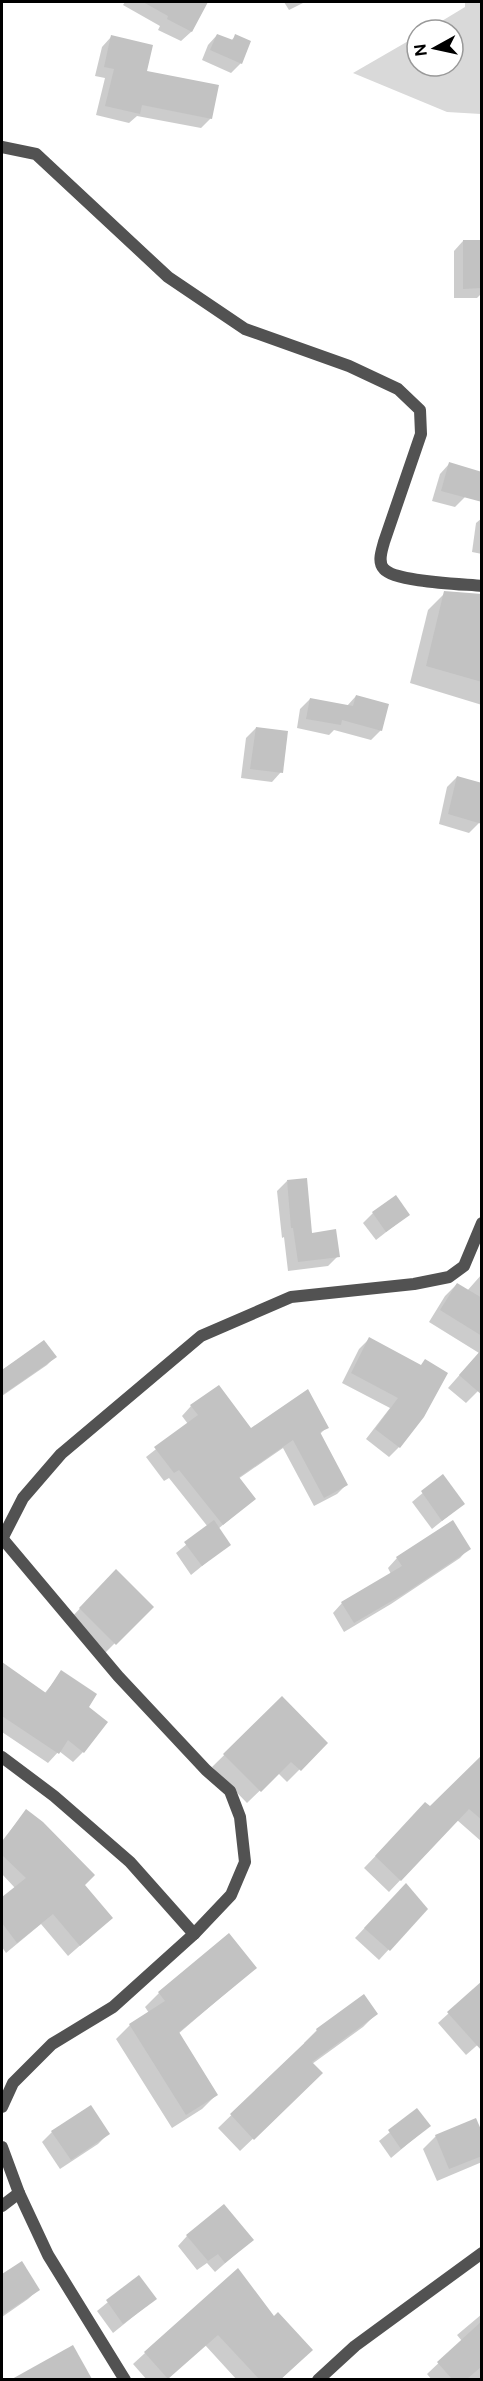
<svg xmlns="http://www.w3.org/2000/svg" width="483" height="2381" font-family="'Public Sans',sans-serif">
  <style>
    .green { fill: #d9d9d9 }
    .shadow { fill: #0003 }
    .building { fill: #c2c2c2 }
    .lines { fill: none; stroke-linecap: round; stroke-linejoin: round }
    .street { stroke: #525252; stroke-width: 12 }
  </style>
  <rect width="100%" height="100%" fill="#fff"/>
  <polygon class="green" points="465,2 481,2 481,114 447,112 353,73 417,36 417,66 453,66 453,30 427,30 465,7"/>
  <g class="shadow">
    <polygon points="125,2 206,2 191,32 181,41 158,30 160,26 123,5"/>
    <polygon points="284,2 305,2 289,10"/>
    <polygon points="217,35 231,41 235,36 241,63 231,73 202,60 208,45"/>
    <polygon points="111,37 145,72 211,118 201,128 137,116 129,123 96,115 105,78 95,76 102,47"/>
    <polygon points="463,241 482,241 482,293 477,298 454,298 454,251"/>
    <polygon points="449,464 465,497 455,507 432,501 440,474"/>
    <polygon points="482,518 482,554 472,552 476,523"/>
    <polygon points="445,593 482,596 482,705 410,683 428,610"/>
    <polygon points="356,696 381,730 371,740 334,730 329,735 297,728 300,709 310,699 347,706"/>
    <polygon points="256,728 281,772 272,782 241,778 246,738"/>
    <polygon points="457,777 479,823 469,833 439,824 447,787"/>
    <polygon points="287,1181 311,1234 338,1256 328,1266 288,1271 284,1237 282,1238 277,1191"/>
    <polygon points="373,1213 408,1215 376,1240 363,1223"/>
    <polygon points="482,1274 482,1387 466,1403 448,1388 479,1353 429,1322 445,1296 457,1284 467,1291"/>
    <polygon points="369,1339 420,1366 399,1447 389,1457 366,1439 390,1408 342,1383 359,1349"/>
    <polygon points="44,1342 55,1357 47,1365 2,1396 2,1370"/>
    <polygon points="191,1406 251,1430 327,1427 319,1435 346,1485 337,1494 314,1506 283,1448 238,1479 254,1499 218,1529 229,1544 191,1575 176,1553 208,1527 169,1478 164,1481 146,1457 188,1424 182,1416"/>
    <polygon points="443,1476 463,1504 432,1529 412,1502"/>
    <polygon points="469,1548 460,1558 391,1604 344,1632 333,1613 342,1603 391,1574 388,1568 397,1558"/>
    <polygon points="116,1571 151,1607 101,1657 66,1623"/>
    <polygon points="2,1664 44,1694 62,1672 87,1707 83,1752 73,1762 59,1751 48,1763 2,1732"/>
    <polygon points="282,1698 326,1743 287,1782 278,1773 247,1803 212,1767"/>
    <polygon points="482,1763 482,1842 457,1820 389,1892 364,1868 414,1816 430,1809"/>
    <polygon points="26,1811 83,1885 100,1928 68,1956 41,1924 6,1953 2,1947 2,1899 15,1888 2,1874 2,1841"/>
    <polygon points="396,1895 426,1909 379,1960 355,1938"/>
    <polygon points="255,1968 178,2034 216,2095 202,2109 172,2128 116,2039 130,2025 149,2013 145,2007 159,1993"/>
    <polygon points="482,1983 482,2041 466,2055 438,2023"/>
    <polygon points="376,2014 363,2027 312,2064 308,2086 240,2151 218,2128 305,2044 304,2043 317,2030"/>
    <polygon points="417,2110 429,2126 391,2158 379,2141"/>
    <polygon points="52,2132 108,2134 98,2144 60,2169 42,2142"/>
    <polygon points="436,2136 482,2136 482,2162 437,2181 423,2149"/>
    <polygon points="187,2236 252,2240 215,2272 207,2263 197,2270 178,2246"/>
    <polygon points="21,2263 38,2290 28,2299 2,2317 2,2276"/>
    <polygon points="139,2277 155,2299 113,2333 97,2311"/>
    <polygon points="482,2314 482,2380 432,2380 427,2374 462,2341 457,2335"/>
    <polygon points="274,2318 299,2362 280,2380 237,2380 205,2345 166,2380 147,2380 133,2364 145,2353"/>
    <polygon points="73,2347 91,2380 19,2380 25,2374"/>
  </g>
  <g class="building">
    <polygon points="143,2 208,2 192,32 167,19 168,16"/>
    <polygon points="217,34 233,40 235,34 251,41 242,64 210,50"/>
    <polygon points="111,35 153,45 147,71 219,85 212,119 142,105 140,114 105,106 114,69 104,67"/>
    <polygon points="463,240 482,240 482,288 463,289"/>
    <polygon points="449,462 482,472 482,502 441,491"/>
    <polygon points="444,591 482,594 482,682 426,666"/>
    <polygon points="356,695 389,704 382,731 342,720 341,725 306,719 310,698 353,706"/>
    <polygon points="256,727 288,731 283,773 250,769"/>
    <polygon points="457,776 482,783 482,824 448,814"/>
    <polygon points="307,1178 312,1233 336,1229 340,1257 298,1262 293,1228 291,1228 287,1180"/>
    <polygon points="396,1195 410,1215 386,1232 372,1212"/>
    <polygon points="457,1283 482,1298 482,1336 440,1310"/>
    <polygon points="369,1337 421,1365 425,1359 448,1373 424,1417 400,1448 375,1429 398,1398 351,1373"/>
    <polygon points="44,1340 57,1357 2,1395 2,1370"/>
    <polygon points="482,1349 482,1395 459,1375"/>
    <polygon points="219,1385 251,1428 308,1389 329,1428 320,1432 348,1485 324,1498 293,1440 239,1477 256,1499 223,1525 179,1470 174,1473 154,1447 198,1415 190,1405"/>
    <polygon points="443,1474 465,1504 442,1521 421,1491"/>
    <polygon points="214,1520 231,1545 202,1566 184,1542"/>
    <polygon points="453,1520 471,1549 402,1595 354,1623 341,1602 402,1566 396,1557"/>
    <polygon points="116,1569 154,1607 116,1645 79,1608"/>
    <polygon points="2,1662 46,1693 61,1670 97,1694 89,1707 108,1722 84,1753 68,1740 59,1754 2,1716"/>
    <polygon points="282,1696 328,1743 301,1771 291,1762 261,1792 223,1754"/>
    <polygon points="482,1755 482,1820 469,1809 401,1881 375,1856 425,1802 430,1806"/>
    <polygon points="26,1809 43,1822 95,1875 85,1885 113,1918 80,1946 53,1914 17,1943 2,1923 2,1897 26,1878 2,1855 2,1842"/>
    <polygon points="406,1883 428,1909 390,1951 364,1928"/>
    <polygon points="229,1933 257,1968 179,2032 218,2095 186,2115 129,2024 165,2001 158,1992"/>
    <polygon points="482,1981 482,2051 447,2012"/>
    <polygon points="364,1994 378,2014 312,2062 323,2073 254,2140 230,2114 317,2031 316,2029"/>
    <polygon points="91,2105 110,2134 71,2160 51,2131"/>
    <polygon points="417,2108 431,2126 401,2149 388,2130"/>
    <polygon points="476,2118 482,2132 482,2156 449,2169 435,2135"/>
    <polygon points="224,2204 254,2240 225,2263 218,2254 208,2261 186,2235"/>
    <polygon points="22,2261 40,2290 2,2315 2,2274"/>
    <polygon points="238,2268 274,2316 278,2312 313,2350 281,2379 259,2379 218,2335 168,2379 144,2352"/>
    <polygon points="139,2275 157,2299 123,2324 106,2300"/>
    <polygon points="482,2321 482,2366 467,2379 452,2379 437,2362"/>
    <polygon points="73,2345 92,2379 12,2379"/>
  </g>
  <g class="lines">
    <g class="street">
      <path d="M2,147L36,154L168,277L245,329L349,366L398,389L420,410L421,434L384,542C382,550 377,562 384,569C395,582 462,584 482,586"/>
      <polyline points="2,1539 23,1498 61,1454 201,1336 291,1297 414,1284 449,1277 464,1266 482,1223"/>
      <polyline points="2,1757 54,1796 130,1862 194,1934"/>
      <polyline points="2,2107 13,2083 52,2044 113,2007 194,1934 231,1895 245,1862 240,1817 230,1791 206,1770 118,1676 2,1538"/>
      <polyline points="2,2147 19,2193 48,2255 125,2380"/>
      <polyline points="2,2206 19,2193"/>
      <polyline points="318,2380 355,2346 482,2253"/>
    </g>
  </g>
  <rect width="483" height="2381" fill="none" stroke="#000000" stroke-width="6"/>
  <g transform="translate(435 48) rotate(262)"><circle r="28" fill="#ffffff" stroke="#999999" stroke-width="1.5"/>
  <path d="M0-4.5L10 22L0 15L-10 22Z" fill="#000000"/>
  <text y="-9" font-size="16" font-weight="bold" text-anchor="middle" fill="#000000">N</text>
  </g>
</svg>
